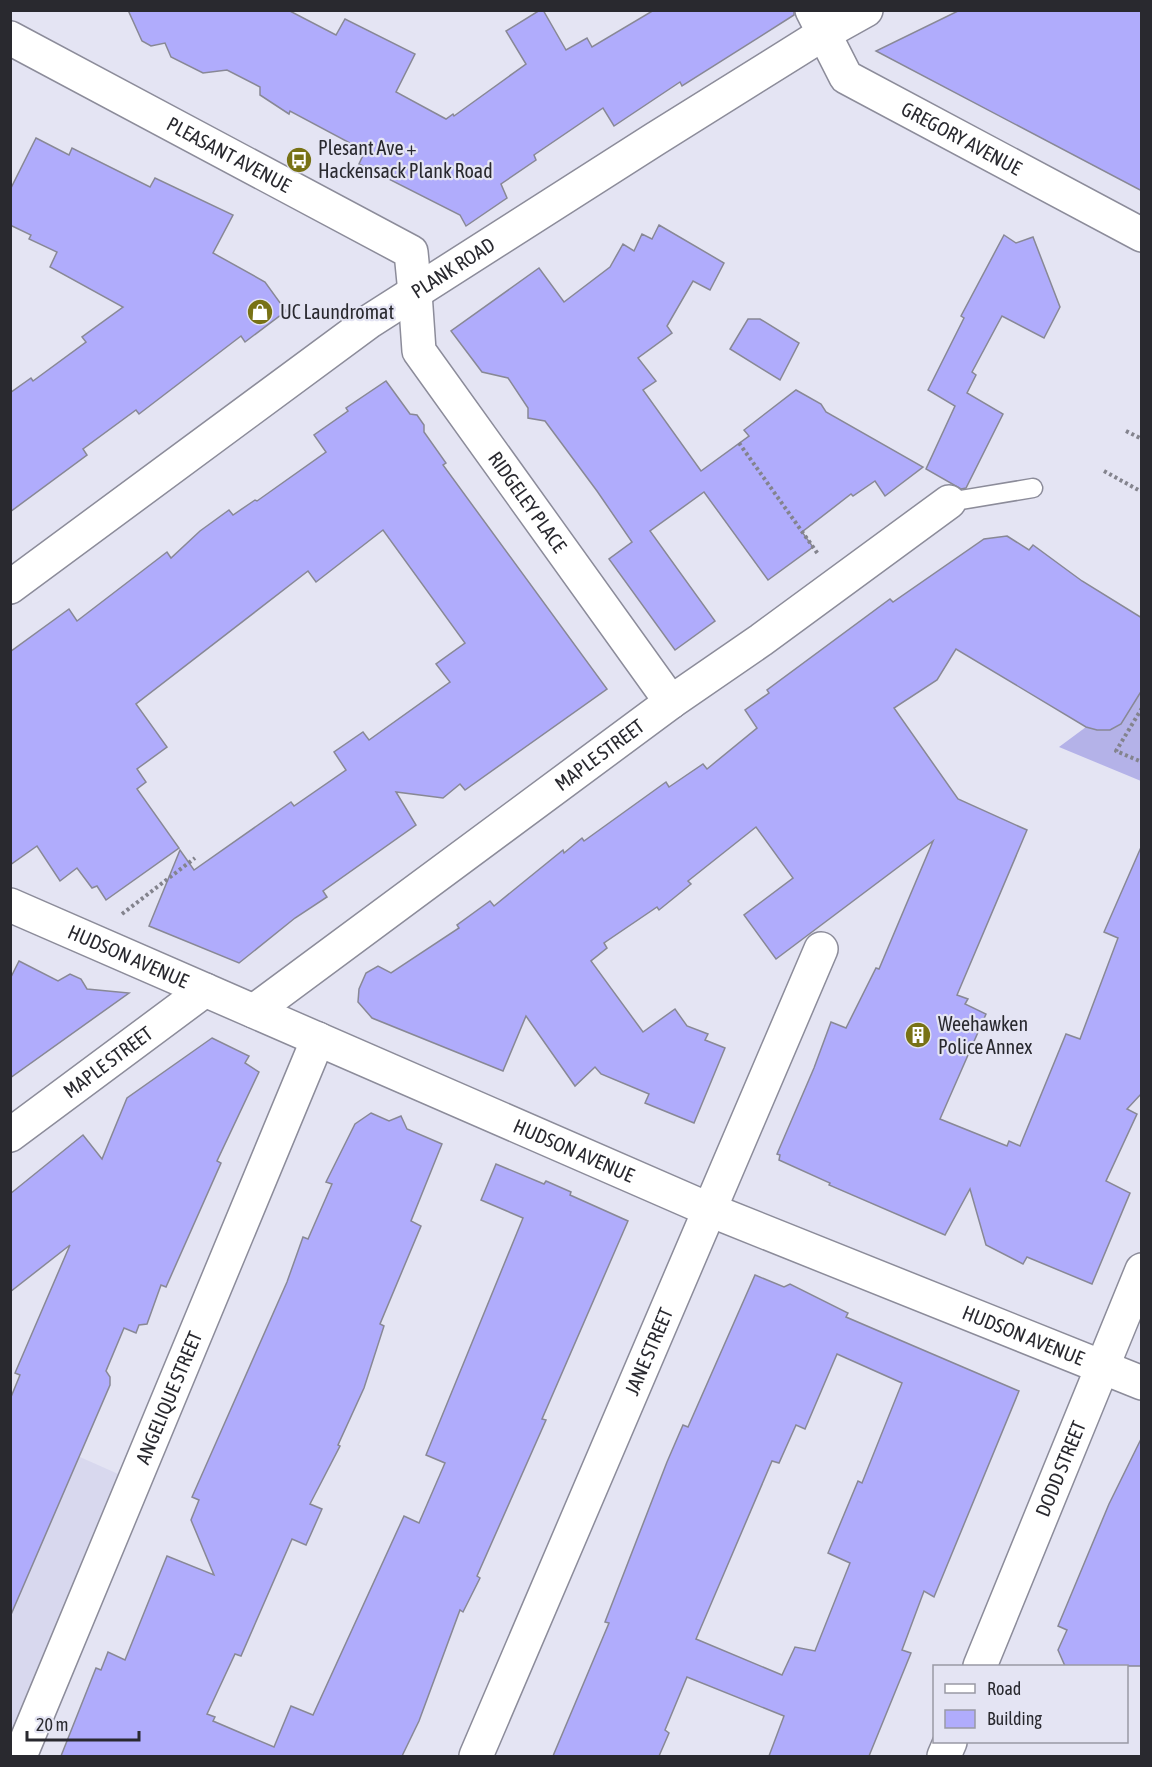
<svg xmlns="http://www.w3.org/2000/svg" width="1152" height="1767" font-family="'Asap Condensed',sans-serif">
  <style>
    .built { fill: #d8d8ee }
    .green { fill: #b4b2e8 }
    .building { fill: #b0acfc; stroke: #888895; stroke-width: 1.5; fill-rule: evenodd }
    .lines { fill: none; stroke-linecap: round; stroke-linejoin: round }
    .service-casing { stroke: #8c8c9a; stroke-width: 21 }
    .minor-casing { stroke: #8c8c9a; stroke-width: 36 }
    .tertiary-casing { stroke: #8c8c9a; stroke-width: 36 }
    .secondary-casing { stroke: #8c8c9a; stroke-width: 36 }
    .path { stroke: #83838d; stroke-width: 4; stroke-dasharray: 3 3; stroke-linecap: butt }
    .service { stroke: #fff; stroke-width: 18 }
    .minor { stroke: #fff; stroke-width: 33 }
    .tertiary { stroke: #fff; stroke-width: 33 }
    .secondary { stroke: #fff; stroke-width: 33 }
    .labels { text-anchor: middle; stroke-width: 4.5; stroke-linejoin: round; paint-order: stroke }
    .street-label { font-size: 20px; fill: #29292f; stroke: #e4e4f3 }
    .poi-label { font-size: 20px; fill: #29292f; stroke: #e4e4f3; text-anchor: start }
  </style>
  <rect width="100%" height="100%" fill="#e4e4f3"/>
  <polygon class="built" points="10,1426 134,1481 10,1756"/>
  <polygon class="green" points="1139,694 1141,695 1141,781 1059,747 1086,727 1110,730"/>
  <g class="building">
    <polygon points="128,10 288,10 336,35 345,19 415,54 396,92 446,119 453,114 454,116 526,64 506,31 540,10 543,10 566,50 587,38 592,47 654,10 794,10 794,15 682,86 680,82 614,126 603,108 534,155 536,160 501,184 507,198 466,226 460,215 359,164 365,151 290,111 289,114 260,95 260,87 227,70 203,73 171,57 165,43 151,46 142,41"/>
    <polygon points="960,10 1142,10 1142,191 876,51"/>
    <polygon points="36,138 69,155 72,148 150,187 155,178 233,215 213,253 265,282 286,311 245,342 241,336 139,414 136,410 83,449 87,455 10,512 10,393 31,378 33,381 86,342 82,337 123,307 50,267 57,252 29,239 31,235 10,225 10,190"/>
    <polygon points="659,225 724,263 710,290 693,281 667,326 672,333 638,358 656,381 643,390 701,471 749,436 744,430 796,390 821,404 826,412 923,467 885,496 875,481 853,496 851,494 802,532 813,547 768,580 704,492 650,531 715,621 675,650 609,559 632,542 597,491 545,421 528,418 528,408 508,378 482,372 451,331 539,268 564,302 610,267 623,244 634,251 642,234 652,239"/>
    <polygon points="1004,235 1016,243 1033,237 1060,307 1044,338 1002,316 972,372 976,375 967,393 1003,414 966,488 961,489 926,469 955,406 928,390 964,318 961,316"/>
    <polygon points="748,319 760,319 799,343 780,380 730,349"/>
    <polygon points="386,381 410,414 417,415 424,425 424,432 446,463 443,465 607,689 465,790 460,784 443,798 396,792 416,825 323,891 327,897 295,918 239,963 149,926 180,850 194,870 291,802 294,806 346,770 334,752 363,732 369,740 450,682 436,664 465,643 383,530 316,582 308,571 136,704 167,747 137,769 146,782 137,789 179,848 106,900 97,886 92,888 77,868 60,881 37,846 10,865 10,652 69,609 77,621 167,552 171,558 200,531 229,510 233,515 255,500 257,501 326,452 314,435 348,411 346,408"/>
    <polygon points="1007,536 1029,550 1033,545 1082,581 1142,618 1142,690 1121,724 1110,730 1097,730 1086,727 956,649 937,680 894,708 958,799 1027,830 957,995 968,999 965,1004 986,1014 940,1119 1007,1146 1009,1141 1020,1146 1066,1034 1080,1039 1118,938 1104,932 1142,845 1142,1093 1127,1109 1137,1114 1106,1181 1130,1193 1092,1284 1027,1257 1023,1264 986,1245 970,1189 945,1235 829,1185 830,1183 779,1160 780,1155 777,1154 814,1068 831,1022 846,1028 876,968 879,969 933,841 776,959 744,915 793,878 756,827 688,881 691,884 659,910 657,907 604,943 607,948 591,961 643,1032 675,1009 687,1026 708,1034 705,1040 725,1048 694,1123 645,1103 649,1094 601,1074 595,1067 575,1086 526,1016 503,1071 372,1018 358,1002 359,989 366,973 378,966 391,973 459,928 457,925 490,901 494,906 563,850 564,853 582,838 584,841 666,782 669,787 703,764 707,769 757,728 745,710 769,693 767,690 890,599 893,602 984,539"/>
    <polygon points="19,961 58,981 70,974 81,979 87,989 129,993 10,1078 10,979"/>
    <polygon points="212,1038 249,1056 245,1063 259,1072 217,1161 221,1163 166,1287 161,1285 147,1324 139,1325 136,1333 124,1328 106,1371 110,1377 110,1385 10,1617 11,1397 20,1375 15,1373 70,1245 10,1292 10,1194 83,1135 102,1159 127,1098"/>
    <polygon points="371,1113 389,1121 401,1116 407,1129 442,1144 411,1221 421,1226 380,1324 384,1326 364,1388 338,1445 340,1446 310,1504 322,1509 306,1545 292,1539 241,1656 235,1654 207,1714 215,1717 213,1721 274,1747 291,1706 313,1715 404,1516 419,1523 445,1463 426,1455 523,1218 481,1200 496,1164 544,1184 546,1181 571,1192 570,1195 628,1221 542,1419 546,1420 477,1576 480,1578 463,1612 460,1610 419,1721 402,1756 61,1756 96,1668 101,1670 108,1652 125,1660 167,1556 214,1575 191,1520 199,1500 192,1497 287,1282 303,1237 308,1239 332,1184 326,1182 355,1124"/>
    <path d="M755,1275L784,1287L790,1284L848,1313L846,1317L1019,1391L934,1597L924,1591L902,1650L911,1653L869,1756H769L784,1716L687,1677L665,1730L669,1733L659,1756H553L609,1623L605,1622L667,1462L683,1425L688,1427ZM837,1354L902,1383L862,1483L858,1481L828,1553L850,1563L815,1651L795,1647L782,1675L696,1639L772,1461L779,1463L796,1425L805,1429Z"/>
    <polygon points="1142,1437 1142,1666 1065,1666 1058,1650 1067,1630 1058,1626 1109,1504"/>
  </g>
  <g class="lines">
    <g class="service-casing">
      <polyline id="service" points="949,502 1033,488"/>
    </g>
    <g class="minor-casing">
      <g id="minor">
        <path id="s1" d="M415,293L419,351L671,702"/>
        <path id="s2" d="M10,905L710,1210L1142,1383"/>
        <path id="s3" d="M254,1011L671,702L761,640L949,502"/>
        <path id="s4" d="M10,1135L205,990"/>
        <path id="s5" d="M980,1666L1142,1270"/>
        <path id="s6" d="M20,1756L318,1039"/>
        <path id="s7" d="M476,1756L821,949"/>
        <polyline points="944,1756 950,1742"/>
      </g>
    </g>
    <g class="tertiary-casing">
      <g id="tertiary">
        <path id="s8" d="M812,10L846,77L1142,235"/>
        <path id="s9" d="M10,38L411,252L415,293"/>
      </g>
    </g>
    <g class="secondary-casing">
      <g id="secondary">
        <path id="s10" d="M10,587L370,321L655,139L823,34L866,10"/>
      </g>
    </g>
    <g class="path">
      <polyline points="1126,431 1142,439"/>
      <polyline points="739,443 818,554"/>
      <polyline points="1104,471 1142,492"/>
      <polyline points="1142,708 1116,751 1142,762"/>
      <polyline points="122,914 195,858"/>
    </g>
    <use href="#service" class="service"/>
    <use href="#minor" class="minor"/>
    <use href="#tertiary" class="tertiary"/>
    <use href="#secondary" class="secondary"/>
  </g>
  <defs>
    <g id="bus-disc" transform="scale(1.35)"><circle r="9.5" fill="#787215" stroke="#e4e4f3"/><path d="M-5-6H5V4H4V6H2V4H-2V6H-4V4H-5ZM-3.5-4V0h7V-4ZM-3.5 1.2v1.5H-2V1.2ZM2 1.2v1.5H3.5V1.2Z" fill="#fff"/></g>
    <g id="shop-disc" transform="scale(1.35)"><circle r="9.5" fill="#787215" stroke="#e4e4f3"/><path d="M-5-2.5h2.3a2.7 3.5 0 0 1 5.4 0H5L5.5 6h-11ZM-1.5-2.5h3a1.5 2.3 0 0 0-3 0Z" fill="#fff"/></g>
    <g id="building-disc" transform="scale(1.35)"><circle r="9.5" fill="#787215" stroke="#e4e4f3"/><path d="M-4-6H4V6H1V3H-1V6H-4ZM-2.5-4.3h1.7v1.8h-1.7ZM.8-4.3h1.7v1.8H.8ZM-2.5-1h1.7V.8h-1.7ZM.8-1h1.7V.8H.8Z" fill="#fff"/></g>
  </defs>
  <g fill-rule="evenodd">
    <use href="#bus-disc" x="299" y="160"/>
    <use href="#shop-disc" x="260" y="312"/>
    <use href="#building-disc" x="918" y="1035"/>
  </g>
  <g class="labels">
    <g class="street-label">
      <text dy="7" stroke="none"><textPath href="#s8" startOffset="206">GREGORY AVENUE</textPath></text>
      <text dy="7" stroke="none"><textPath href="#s9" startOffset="248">PLEASANT AVENUE</textPath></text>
      <text dy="7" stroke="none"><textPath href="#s10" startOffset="546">PLANK ROAD</textPath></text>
      <text dy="7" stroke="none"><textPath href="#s1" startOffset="244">RIDGELEY PLACE</textPath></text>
      <text dy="7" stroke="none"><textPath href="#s3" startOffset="430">MAPLE STREET</textPath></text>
      <text dy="7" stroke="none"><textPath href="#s2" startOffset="129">HUDSON AVENUE</textPath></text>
      <text dy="7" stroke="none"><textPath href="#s4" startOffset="122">MAPLE STREET</textPath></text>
      <text dy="7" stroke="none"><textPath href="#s2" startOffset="615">HUDSON AVENUE</textPath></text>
      <text dy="7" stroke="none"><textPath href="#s2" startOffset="1101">HUDSON AVENUE</textPath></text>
      <text dy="7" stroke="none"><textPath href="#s7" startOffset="440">JANE STREET</textPath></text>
      <text dy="7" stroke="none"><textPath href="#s6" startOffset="388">ANGELIQUE STREET</textPath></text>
      <text dy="7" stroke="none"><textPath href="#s5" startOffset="213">DODD STREET</textPath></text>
    </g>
    <g class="poi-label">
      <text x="318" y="155">Plesant Ave +<tspan x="318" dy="23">Hackensack Plank Road</tspan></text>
      <text x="280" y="319">UC Laundromat</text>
      <text x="938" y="1031">Weehawken<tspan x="938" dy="23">Police Annex</tspan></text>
    </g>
  </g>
  <rect width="1152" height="1767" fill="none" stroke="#29292f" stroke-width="24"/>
  <rect x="933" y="1665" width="195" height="78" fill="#e4e4f3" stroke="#9999a5" stroke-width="1.5"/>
  <rect x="945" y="1684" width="30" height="9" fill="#ffffff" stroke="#9999a5" stroke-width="1.5"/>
  <text x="987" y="1695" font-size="18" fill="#29292f">Road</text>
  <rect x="945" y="1710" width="30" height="18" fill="#b0acfc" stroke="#9999a5" stroke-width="1.5"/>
  <text x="987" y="1725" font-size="18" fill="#29292f">Building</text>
  <path d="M27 1731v9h112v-9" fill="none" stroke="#29292f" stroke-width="3"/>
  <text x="36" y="1731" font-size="18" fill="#29292f" stroke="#e4e4f3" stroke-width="4.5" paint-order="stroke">20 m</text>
</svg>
